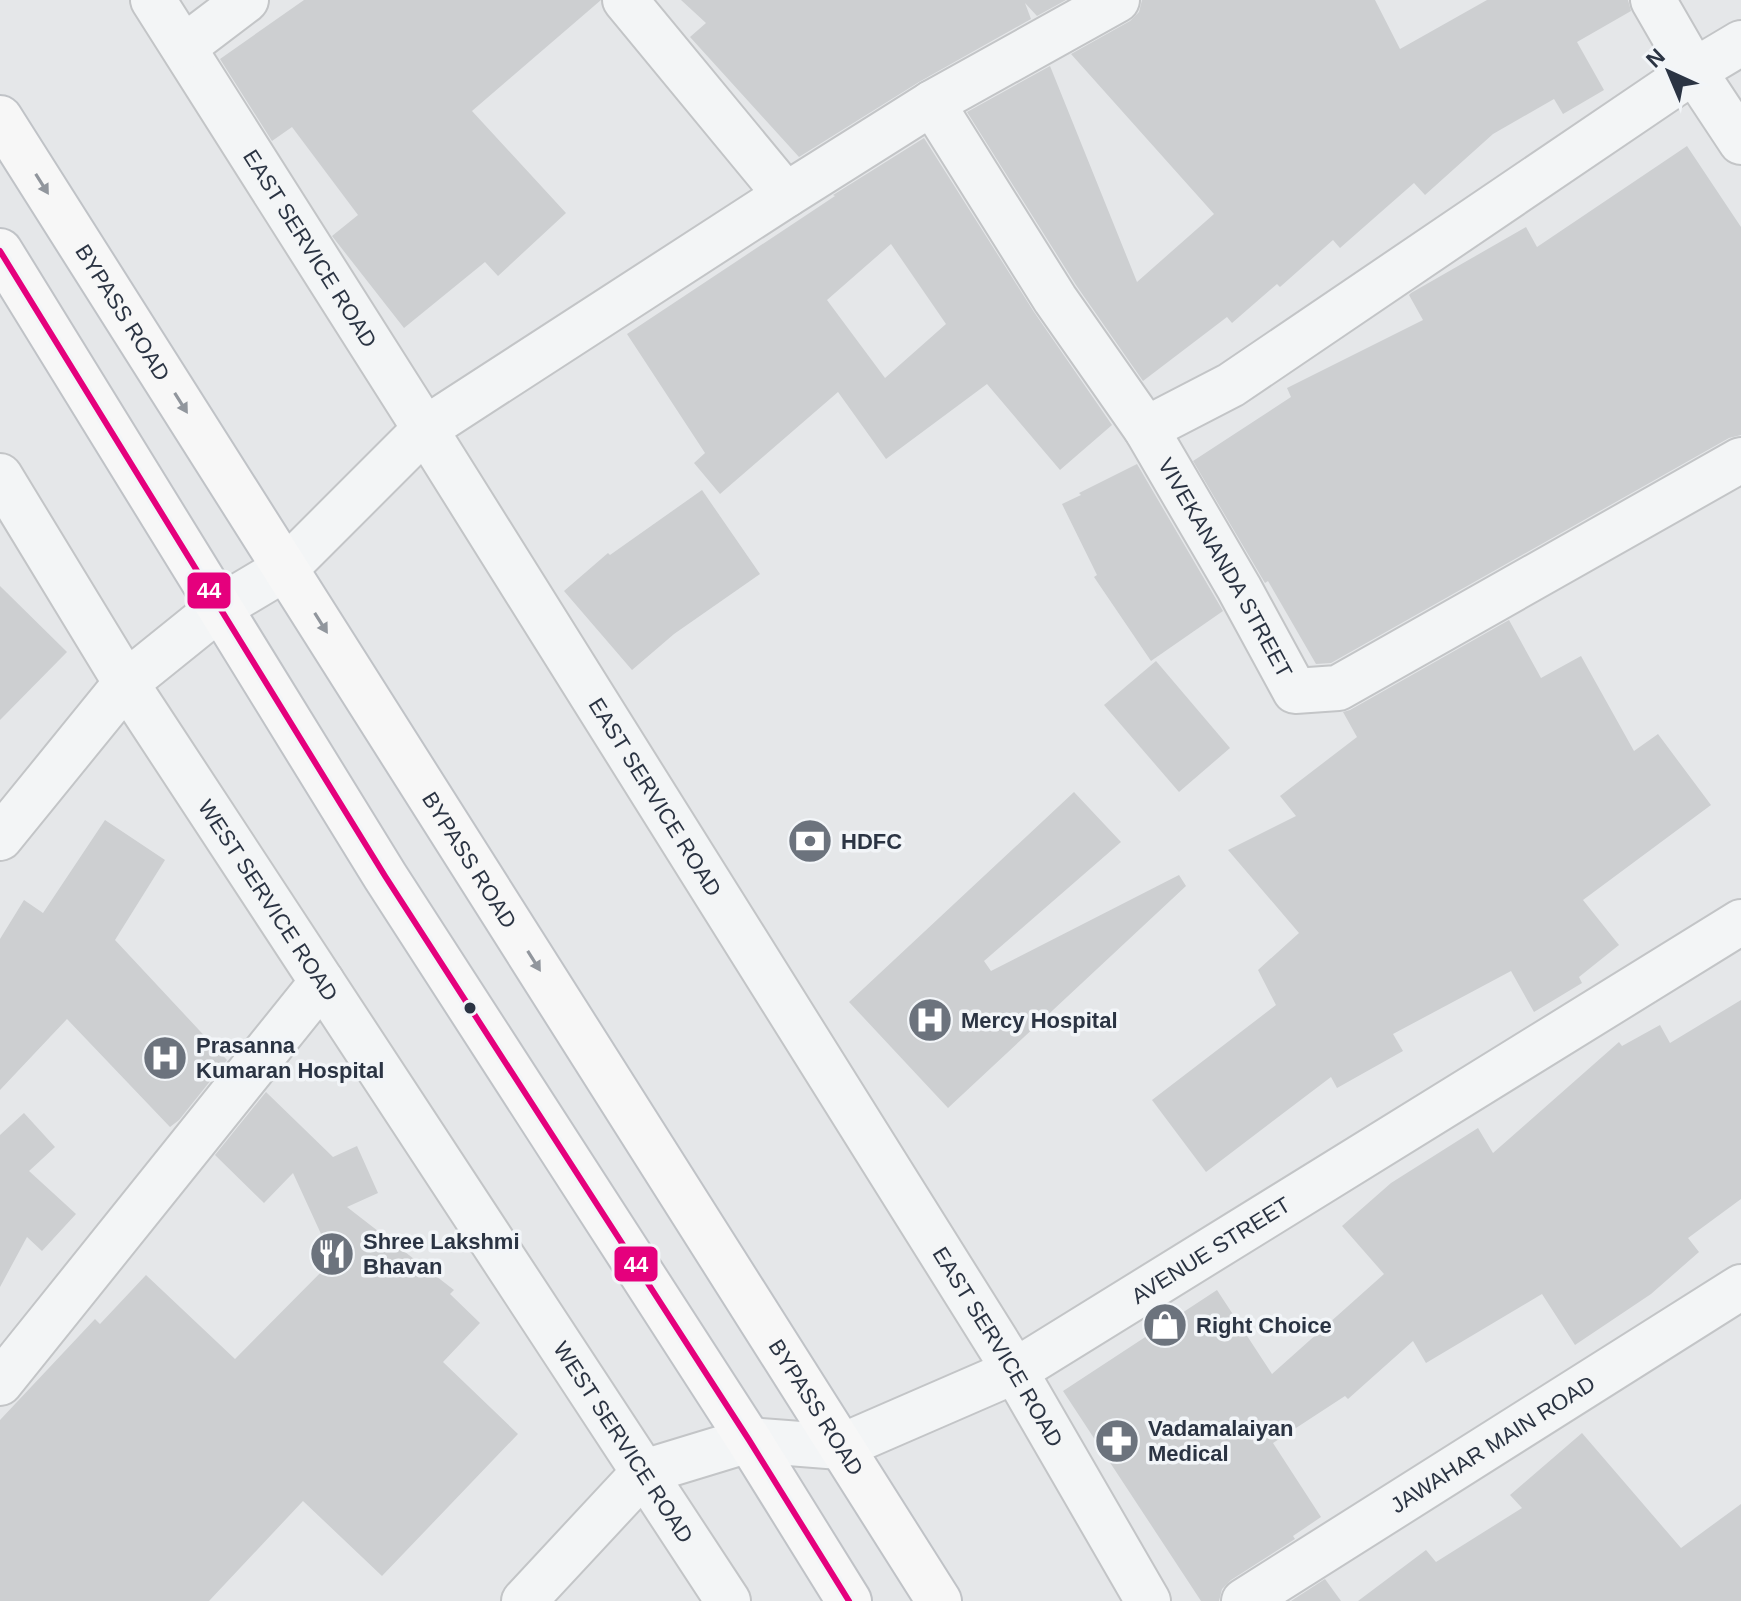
<svg xmlns="http://www.w3.org/2000/svg" width="1741" height="1601" font-family="Arial,sans-serif">
  <style>
    .building { fill: #cdcfd1; fill-rule: evenodd }
    .lines { fill: none; stroke-linecap: round; stroke-linejoin: round }
    .minor-casing { stroke: #c3c5c7; stroke-width: 48 }
    .major-casing { stroke: #c0c3c7; stroke-width: 48 }
    .minor { stroke: #f3f5f6; stroke-width: 44 }
    .major { stroke: #f7f7f7; stroke-width: 44 }
    .bus-1-casing { stroke: #f2f5f8; stroke-width: 12 }
    .bus-1 { stroke: #e5007d; stroke-width: 6 }
    .oneway { fill: #91969d }
    .bus-dot { fill: #2b3443; stroke: #f2f5f8; stroke-width: 3 }
    .labels { text-anchor: middle; stroke-width: 7; stroke-linejoin: round; paint-order: stroke }
    .street-label { font-size: 22px; fill: #2b3443; stroke: #f2f5f8 }
    .poi-label { font-size: 22px; font-weight: bold; fill: #2b3443; stroke: #f2f5f8; text-anchor: start }
    .line-badge { stroke: #f2f5f8; stroke-width: 3 }
    .badge-label { font-size: 22px; text-anchor: middle; font-weight: bold; fill: #fff }
  </style>
  <rect width="100%" height="100%" fill="#e5e7e9"/>
  <g class="building">
    <polygon points="304,0 601,0 472,111 566,213 498,276 485,262 404,328 332,236 358,215 292,127 272,141 220,59"/>
    <polygon points="681,0 1066,0 1037,16 1025,3 1031,19 919,82 799,157 690,37 706,23"/>
    <polygon points="1142,0 1375,0 1400,49 1487,0 1628,0 1631,11 1577,42 1604,90 1563,114 1554,99 1493,134 1425,195 1414,183 1340,248 1333,240 1280,287 1277,284 1232,323 1227,317 1143,381 1076,285 967,112 1050,66 1137,282 1214,214 1071,54 1130,21 1139,12"/>
    <path d="M924,138L1034,312L1112,425L1060,470L987,384L886,459L838,392L720,494L694,463L705,453L627,334L835,196L833,195ZM891,244L946,324L885,378L827,300Z"/>
    <polygon points="1687,146 1741,227 1741,435 1729,438 1331,663 1316,664 1268,581 1265,583 1193,461 1291,397 1287,388 1423,320 1409,295 1411,293 1526,227 1537,247"/>
    <polygon points="1137,464 1223,611 1151,661 1094,577 1097,575 1062,504 1081,495 1079,493"/>
    <polygon points="702,490 760,574 674,634 632,670 564,591 608,553 610,555"/>
    <polygon points="0,586 67,652 0,720"/>
    <polygon points="1509,620 1541,678 1581,656 1634,751 1658,734 1711,805 1583,900 1619,945 1579,977 1582,983 1534,1012 1511,971 1393,1034 1403,1051 1337,1088 1331,1077 1206,1172 1152,1100 1276,1005 1258,970 1299,933 1228,850 1296,816 1280,796 1357,737 1343,712 1350,710"/>
    <polygon points="1156,661 1230,748 1179,792 1104,705"/>
    <polygon points="1074,792 1121,842 984,961 991,971 1179,875 1186,886 948,1108 849,1002"/>
    <polygon points="105,820 165,860 115,940 227,1060 179,1120 170,1127 67,1019 0,1090 0,939 24,900 43,913"/>
    <polygon points="1741,1000 1741,1199 1688,1238 1699,1252 1651,1294 1575,1345 1542,1294 1426,1363 1413,1341 1348,1399 1345,1396 1273,1443 1321,1517 1293,1536 1295,1539 1231,1580 1222,1589 1219,1601 1201,1601 1063,1391 1217,1290 1272,1374 1384,1274 1342,1226 1391,1183 1478,1128 1493,1153 1619,1042 1622,1046 1660,1025 1670,1043"/>
    <polygon points="266,1092 333,1157 357,1146 378,1193 347,1207 454,1290 450,1294 480,1323 443,1362 518,1434 382,1576 303,1501 209,1601 0,1601 0,1420 95,1319 100,1324 146,1275 235,1359 333,1260 293,1173 264,1203 215,1155"/>
    <polygon points="24,1113 55,1147 29,1171 76,1214 42,1251 27,1237 0,1287 0,1135"/>
    <polygon points="1582,1433 1681,1548 1741,1504 1741,1601 1358,1601 1426,1550 1436,1562 1522,1508 1510,1495"/>
    <polygon points="1325,1579 1341,1601 1291,1601"/>
  </g>
  <g class="lines">
    <g class="minor-casing">
      <g id="minor">
        <path id="s1" d="M153,0L425,429L1015,1371L1148,1601"/>
        <polyline points="625,0 786,195"/>
        <polyline points="1653,0 1694,71 1741,142"/>
        <polyline points="184,47 246,0"/>
        <path id="s2" d="M932,103L1055,299L1146,429L1239,588L1295,691L1338,688L1741,460"/>
        <polyline points="1146,429 1231,385 1694,71 1741,43"/>
        <path id="s3" d="M0,476L126,683L728,1601"/>
        <polyline points="0,838 126,683 219,608 286,568 425,429 786,195 932,103 1117,0"/>
        <polyline points="0,1383 322,982"/>
        <path id="s4" d="M524,1601L644,1472L749,1440L840,1447L1015,1371L1741,922"/>
        <path id="s5" d="M1244,1601L1741,1287"/>
      </g>
    </g>
    <g class="major-casing">
      <g id="major">
        <path id="s6" d="M0,118L939,1601"/>
        <polyline points="0,251 385,876 749,1440 849,1601"/>
      </g>
    </g>
    <use href="#minor" class="minor"/>
    <use href="#major" class="major"/>
    <g class="bus-1-casing">
      <polyline id="bus-1" points="0,251 385,876 749,1440 849,1601"/>
    </g>
    <use href="#bus-1" class="bus-1"/>
  </g>
  <defs><path id="oneway-solid" d="M-6-.8H1V-3.2L6.5 0L1 3.2V.8H-6Z" transform="scale(2)"/></defs>
  <g class="oneway">
    <use href="#oneway-solid" transform="translate(42 184) rotate(58)"/>
    <use href="#oneway-solid" transform="translate(181 403) rotate(58)"/>
    <use href="#oneway-solid" transform="translate(321 623) rotate(58)"/>
    <use href="#oneway-solid" transform="translate(534 961) rotate(58)"/>
  </g>
  <defs>
    <g id="bank-disc" transform="scale(2.3)"><circle r="9.5" fill="#6c737d" stroke="#f2f5f8"/><path d="M-6-4H6V4H-6ZM0-2.3a2.3 2.3 0 1 0 0 4.6a2.3 2.3 0 1 0 0-4.6Z" fill="#fff"/></g>
    <g id="hospital-disc" transform="scale(2.3)"><circle r="9.5" fill="#6c737d" stroke="#f2f5f8"/><path d="M-5-5h3v3.5h4V-5h3V5h-3V1.5h-4V5h-3Z" fill="#fff"/></g>
    <g id="restaurant-disc" transform="scale(2.3)"><circle r="9.5" fill="#6c737d" stroke="#f2f5f8"/><path d="M-5-6h1v4h1v-4h1v4h1v-4h1v5L-1.5 .5V6h-2V.5L-5-1ZM5-6V6H3V1.5H1.5Q1.5-4 5-6Z" fill="#fff"/></g>
    <g id="shop-disc" transform="scale(2.3)"><circle r="9.5" fill="#6c737d" stroke="#f2f5f8"/><path d="M-5-2.5h2.3a2.7 3.5 0 0 1 5.4 0H5L5.5 6h-11ZM-1.5-2.5h3a1.5 2.3 0 0 0-3 0Z" fill="#fff"/></g>
    <g id="pharmacy-disc" transform="scale(2.3)"><circle r="9.5" fill="#6c737d" stroke="#f2f5f8"/><path d="M-2-6h4v4h4v4h-4v4h-4v-4h-4v-4h4Z" fill="#fff"/></g>
  </defs>
  <g fill-rule="evenodd">
    <use href="#bank-disc" x="810" y="841"/>
    <use href="#hospital-disc" x="930" y="1020"/>
    <use href="#hospital-disc" x="165" y="1058"/>
    <use href="#restaurant-disc" x="332" y="1254"/>
    <use href="#shop-disc" x="1165" y="1325"/>
    <use href="#pharmacy-disc" x="1117" y="1441"/>
  </g>
  <circle class="bus-dot" cx="470" cy="1008" r="7"/>
  <g class="labels">
    <g class="street-label">
      <text dy="8" stroke="none"><textPath href="#s1" startOffset="294">EAST SERVICE ROAD</textPath></text>
      <text dy="8" stroke="none"><textPath href="#s6" startOffset="230">BYPASS ROAD</textPath></text>
      <text dy="8" stroke="none"><textPath href="#s2" startOffset="550">VIVEKANANDA STREET</textPath></text>
      <text dy="8" stroke="none"><textPath href="#s1" startOffset="942">EAST SERVICE ROAD</textPath></text>
      <text dy="8" stroke="none"><textPath href="#s6" startOffset="878">BYPASS ROAD</textPath></text>
      <text dy="8" stroke="none"><textPath href="#s3" startOffset="502">WEST SERVICE ROAD</textPath></text>
      <text dy="8" stroke="none"><textPath href="#s4" startOffset="798">AVENUE STREET</textPath></text>
      <text dy="8" stroke="none"><textPath href="#s1" startOffset="1590">EAST SERVICE ROAD</textPath></text>
      <text dy="8" stroke="none"><textPath href="#s6" startOffset="1526">BYPASS ROAD</textPath></text>
      <text dy="8" stroke="none"><textPath href="#s3" startOffset="1150">WEST SERVICE ROAD</textPath></text>
      <text dy="8" stroke="none"><textPath href="#s5" startOffset="294">JAWAHAR MAIN ROAD</textPath></text>
    </g>
    <g class="poi-label">
      <text x="841" y="849">HDFC</text>
      <text x="961" y="1028">Mercy Hospital</text>
      <text x="196" y="1053">Prasanna<tspan x="196" dy="25">Kumaran Hospital</tspan></text>
      <text x="363" y="1249">Shree Lakshmi<tspan x="363" dy="25">Bhavan</tspan></text>
      <text x="1196" y="1333">Right Choice</text>
      <text x="1148" y="1436">Vadamalaiyan<tspan x="1148" dy="25">Medical</tspan></text>
    </g>
  </g>
  <g class="line-badge">
    <rect x="186" y="571" width="46" height="39" rx="8" fill="#e5007d"/>
    <rect x="613" y="1245" width="46" height="38" rx="8" fill="#e5007d"/>
  </g>
  <g class="badge-label">
    <text x="209" y="598">44</text>
    <text x="636" y="1272">44</text>
  </g>
  <g transform="translate(1669 72) rotate(316)" stroke="#f2f5f8" stroke-width="6" paint-order="stroke">
  <path d="M0-6L14 30L0 20L-14 30Z" fill="#2b3443"/>
  <text y="-12" font-size="22" font-weight="bold" text-anchor="middle" fill="#2b3443">N</text>
  </g>
</svg>
